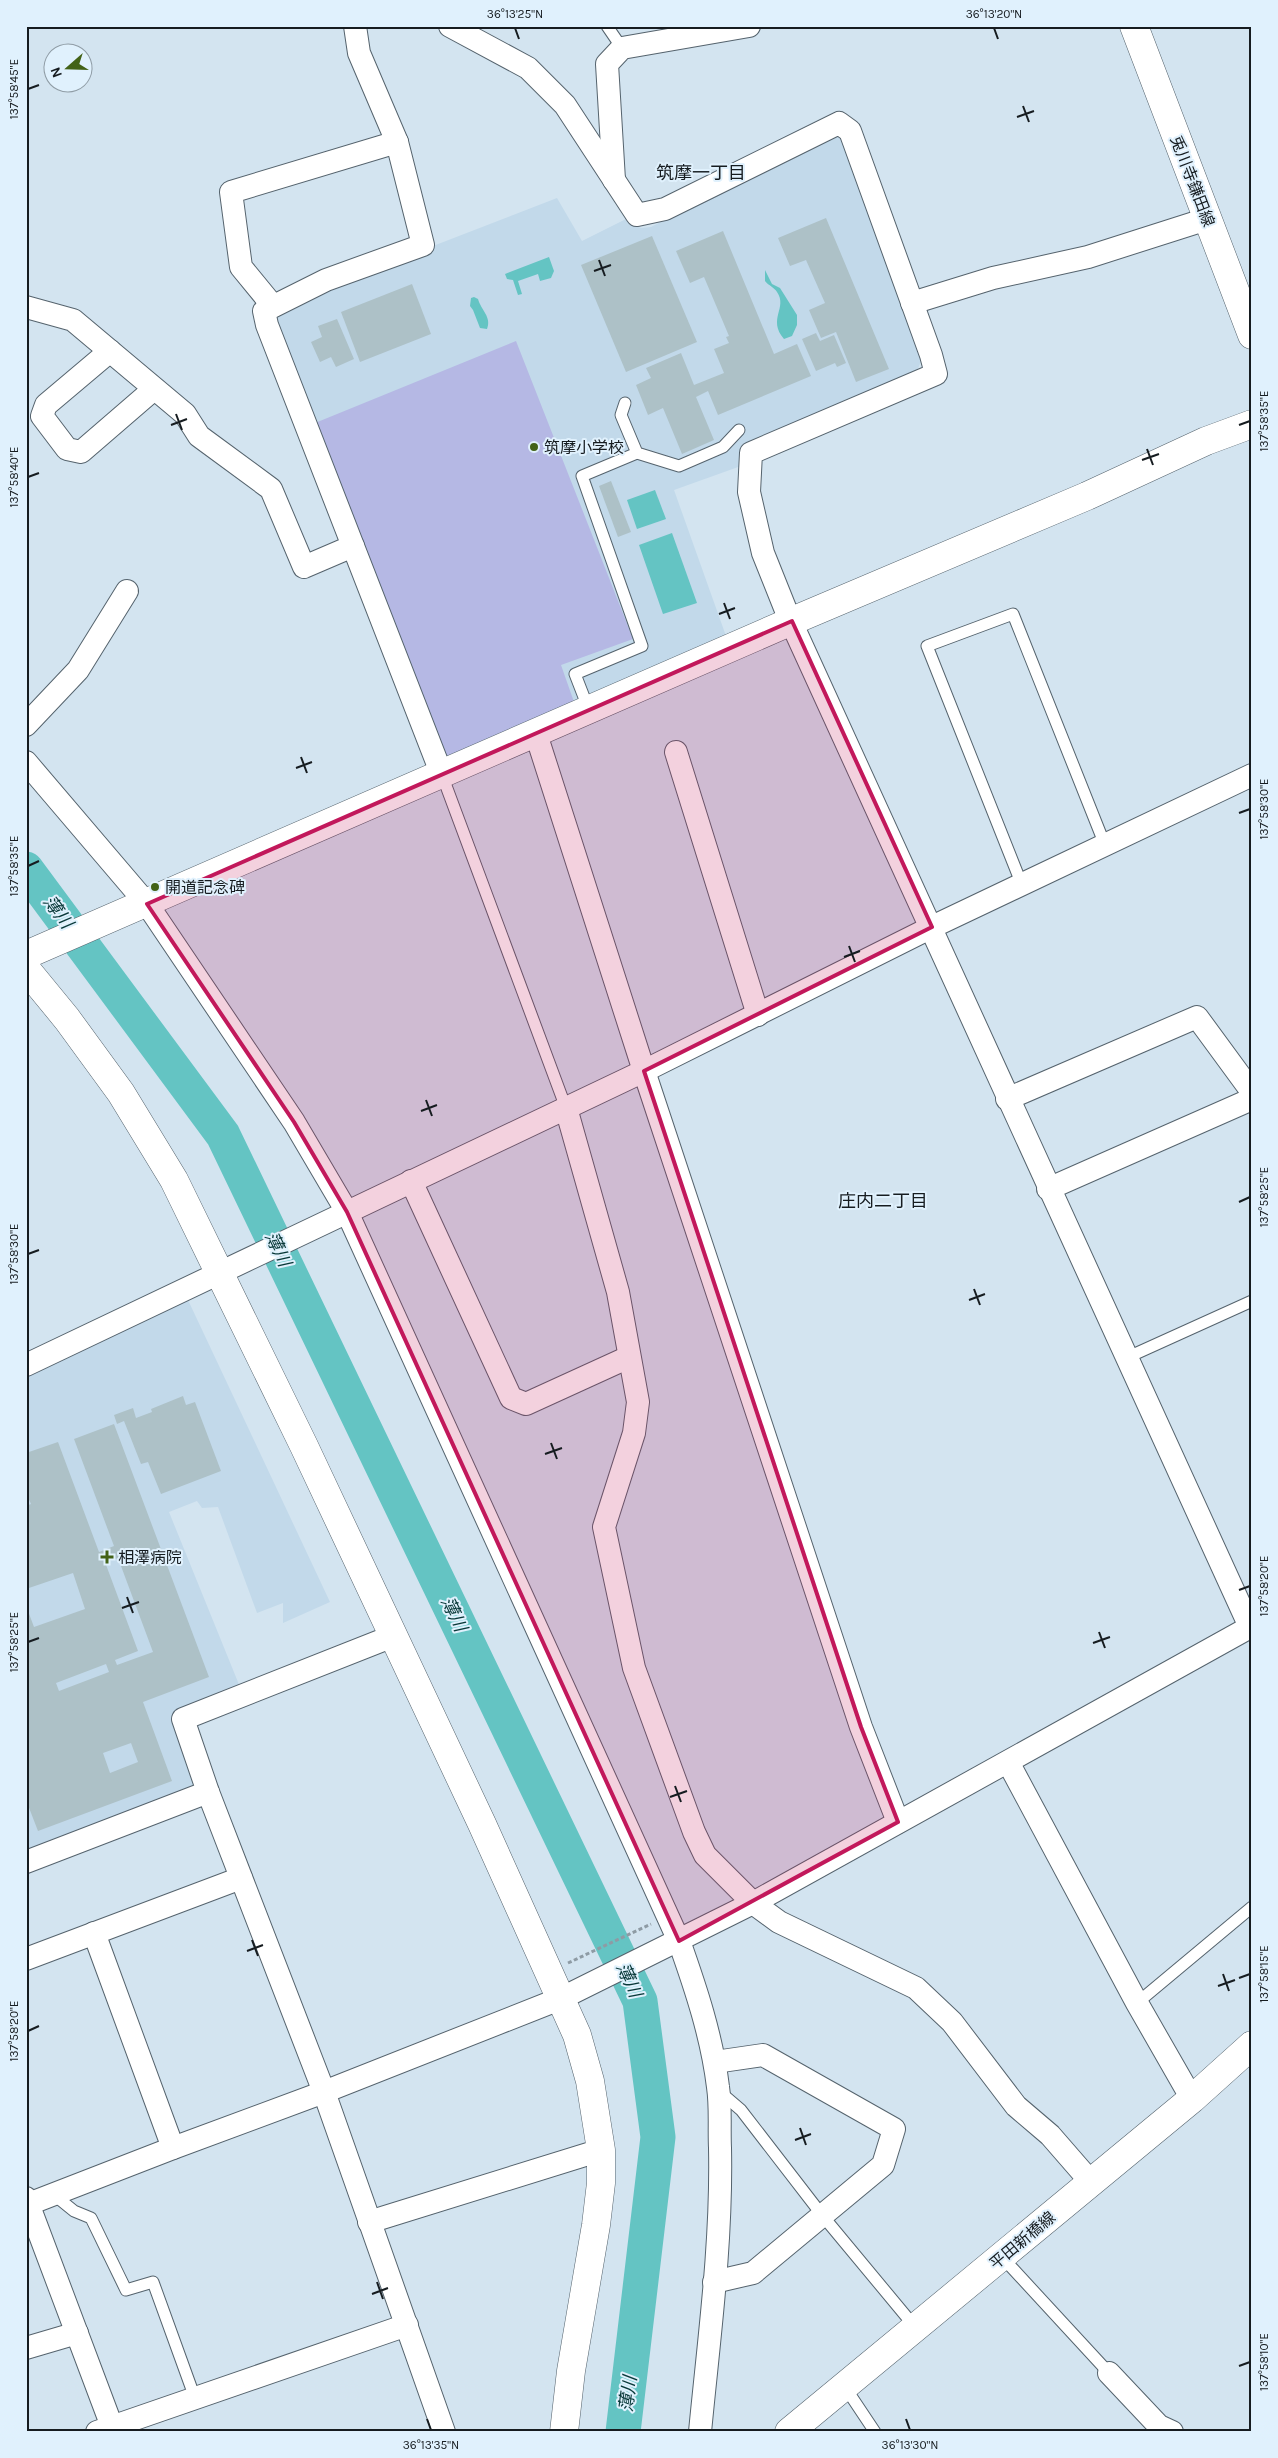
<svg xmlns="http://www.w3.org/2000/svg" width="1278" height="2458" font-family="Karla,'Noto Sans JP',sans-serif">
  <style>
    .built { fill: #c2d9ea }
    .green { fill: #b5b8e4 }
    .water { fill: #64c4c3 }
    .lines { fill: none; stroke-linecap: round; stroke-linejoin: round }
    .river { stroke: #64c4c3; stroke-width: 35 }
    .building { fill: #adc1c7; fill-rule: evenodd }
    .lane-casing { stroke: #55636d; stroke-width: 13 }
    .street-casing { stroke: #55636d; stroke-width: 24 }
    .secondary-casing { stroke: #55636d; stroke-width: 29 }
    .path { stroke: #8e9ba4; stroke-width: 3; stroke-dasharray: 4 2.5; stroke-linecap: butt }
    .lane { stroke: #fff; stroke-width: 11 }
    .street { stroke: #fff; stroke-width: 22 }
    .secondary { stroke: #fff; stroke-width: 28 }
    .marked { fill: #c2185b; fill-opacity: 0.2; stroke: #c2185b; stroke-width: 4; stroke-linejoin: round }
    .ticks { fill: none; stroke: #161c20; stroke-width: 2 }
    .poi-dot { fill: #426217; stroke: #e0f1fd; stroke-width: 2 }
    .labels { text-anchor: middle; stroke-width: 4; stroke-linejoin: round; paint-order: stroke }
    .street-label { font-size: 16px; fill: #161c20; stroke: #e0f1fd }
    .poi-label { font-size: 16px; fill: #161c20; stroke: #e0f1fd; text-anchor: start }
    .neighbourhood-label { font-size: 18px; fill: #161c20; stroke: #e0f1fd }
    .water-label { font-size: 18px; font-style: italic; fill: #083838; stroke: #e0f1fd }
    .neatline { fill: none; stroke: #161c20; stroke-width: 2 }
    .ticks-label { font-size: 12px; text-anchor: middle; fill: #161c20 }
  </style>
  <rect width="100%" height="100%" fill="#d3e4f0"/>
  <g class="built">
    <polygon points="836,135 845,142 920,348 921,361 917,371 741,466 674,490 726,636 448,756 274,315 278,306 557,198 582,241 628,218 633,225 641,228 651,227 825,136"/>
    <polygon points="188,1300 330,1602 283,1623 283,1603 257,1613 218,1507 202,1508 197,1501 169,1512 240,1687 173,1713 200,1786 26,1853 26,1377"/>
  </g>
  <polygon class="green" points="516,341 633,639 561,665 574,702 448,756 441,753 315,423"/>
  <g class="water">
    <polygon points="549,257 554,271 551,278 540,281 538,274 518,281 522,294 518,295 513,280 507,279 505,274"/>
    <path d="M765,270L772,284L780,288L797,315V325L792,336L784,339C767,319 788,308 777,292C774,287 769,286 765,281Z"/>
    <path d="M474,297L478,299C481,310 492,317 487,329L480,328L473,310L470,306L471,298Z"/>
    <polygon points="655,490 666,519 637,529 627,500"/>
    <polygon points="672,533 697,603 663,614 639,545"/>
  </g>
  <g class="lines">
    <polyline class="river" points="26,869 223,1135 640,2001 658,2137 623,2432"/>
  </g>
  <g class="building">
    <polygon points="826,218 889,369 856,382 836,332 821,338 809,310 825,303 806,260 790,266 778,238"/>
    <polygon points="723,231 774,354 797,344 811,376 718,415 708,391 696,397 714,440 682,454 663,408 648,415 636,385 651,378 646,368 681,353 694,385 724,373 714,349 729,343 726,337 729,336 704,277 690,283 676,251"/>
    <polygon points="652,236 697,342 626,372 581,265"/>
    <polygon points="412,284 431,334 360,362 341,312"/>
    <polygon points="337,319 354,359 336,367 331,357 320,362 311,342 322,337 318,326"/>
    <polygon points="816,333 820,341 834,335 846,363 837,367 835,363 816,371 802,339"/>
    <polygon points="611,481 631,532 618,537 599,486"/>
    <polygon points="183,1396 186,1405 195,1402 221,1471 161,1494 148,1462 141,1464 124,1421 117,1424 114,1415 133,1408 136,1418 152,1412 151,1409"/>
    <path d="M114,1424L209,1677L143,1702L172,1781L38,1831L26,1800V1612L28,1611L34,1627L85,1609L73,1573L26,1589V1506L31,1504L26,1493V1453L58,1442L99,1552L114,1546L74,1439ZM118,1558L153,1652L117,1665L115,1660L138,1651L105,1562ZM106,1664L109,1672L59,1691L56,1683ZM131,1743L138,1762L110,1773L103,1753Z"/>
  </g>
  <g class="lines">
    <g class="lane-casing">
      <g id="lane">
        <polyline points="607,26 622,48"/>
        <polyline points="625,403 621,415 637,453 679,466 723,447 739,430"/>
        <polyline points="589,710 575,674 642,646 582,476 637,453"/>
        <polyline points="442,775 566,1108"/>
        <polyline points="1022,885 927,646 1013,614 1105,845"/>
        <polyline points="1126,1358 1252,1301"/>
        <polyline points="1137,2003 1252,1907"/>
        <polyline points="720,2092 741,2110 822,2215 915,2327"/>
        <polyline points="53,2194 74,2211 91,2218 126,2290 153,2282 195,2398"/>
        <polyline points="1002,2257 1109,2373"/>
        <polyline points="845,2387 875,2432"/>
      </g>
    </g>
    <g class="street-casing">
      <g id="street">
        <polyline points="355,26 359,53 397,142 423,245 326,280 264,311 267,325 442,775"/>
        <polyline points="450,26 528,68 565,105 637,215 665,209 839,123 850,131 931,355 936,374 751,453 749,492 763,553 787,613 1250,1627"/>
        <polyline points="614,180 607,64 622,48 749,26"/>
        <polyline points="912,303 993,278 1088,257 1207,219"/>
        <polyline points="273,306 241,267 231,192 397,142"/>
        <polyline points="26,307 73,320 185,414 199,436 271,489 304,567 353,546"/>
        <polyline points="110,351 46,405 42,416 67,449 81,452 154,389"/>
        <polyline points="26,725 78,670 127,591"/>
        <polyline points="536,734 644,1071 861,1727 898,1822"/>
        <polyline points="676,752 758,1015"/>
        <path d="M26,762L147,904L294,1122L347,1212L679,1941C696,1989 712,2037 718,2087C721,2107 719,2128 720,2148C722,2243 709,2338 700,2432"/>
        <polyline points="1007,1099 1197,1017 1252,1092"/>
        <polyline points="566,1108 618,1292 638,1402 634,1433 604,1527 634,1668 694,1832 705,1855 753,1903 779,1922 916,1988 952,2022 1016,2106 1050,2135 1090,2181"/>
        <polyline points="411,1181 511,1398 526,1404 629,1357"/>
        <polyline points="1048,1189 1252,1099"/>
        <polyline points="26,1365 644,1071 932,927 1252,775"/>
        <polyline points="393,1636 183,1719 208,1792 324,2092 444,2432"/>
        <polyline points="1008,1762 1137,2003 1192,2099"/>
        <polyline points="26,1862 208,1792"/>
        <polyline points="94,1933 173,2148"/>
        <polyline points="26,1959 241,1878"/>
        <polyline points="26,2198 114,2432"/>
        <polyline points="26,2205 173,2148 324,2092 562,1998 753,1903 1252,1626"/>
        <polyline points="369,2222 601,2150"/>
        <polyline points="714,2282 753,2273 883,2165 894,2129 763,2055 715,2062"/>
        <polyline points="26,2348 77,2333"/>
        <polyline points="1109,2373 1159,2426 1172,2432"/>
        <polyline points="97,2432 407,2325"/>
      </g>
    </g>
    <g class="secondary-casing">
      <g id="secondary">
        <polyline points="1134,26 1252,335"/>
        <polyline points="26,955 792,621 1087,496 1206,441 1252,424"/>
        <polyline points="26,969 67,1019 121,1093 174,1180 304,1446 482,1824 577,2035 590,2081 601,2150 601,2183 596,2225 571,2371 564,2432"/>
        <polyline points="789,2432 1192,2099 1252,2045"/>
      </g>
    </g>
    <polyline class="path" points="568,1963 651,1924"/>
    <use href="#lane" class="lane"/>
    <use href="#street" class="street"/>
    <use href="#secondary" class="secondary"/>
  </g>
  <path class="marked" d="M792,621L932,927L644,1071L861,1727L898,1822L679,1941L347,1212L294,1122L147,904Z"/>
  <path class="ticks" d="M515,28L519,39M994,28L998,39M28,89L39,85M1023,106L1029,122M1017,117L1034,111M599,260L605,276M594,271L611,265M176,414L182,430M171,425L187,419M1239,425L1250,421M1147,449L1153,465M1142,460L1159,454M28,477L39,473M724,603L730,619M719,614L735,608M301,757L307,773M296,768L312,762M1239,813L1250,809M28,866L39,861M849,946L855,962M844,957L860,951M426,1100L432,1116M421,1111L437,1105M1239,1202L1250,1197M28,1254L39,1250M974,1289L980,1305M969,1300L985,1294M551,1443L557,1459M545,1454L562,1448M1239,1590L1250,1586M127,1597L133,1613M122,1608L139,1602M1099,1632L1105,1648M28,1642L39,1638M1093,1643L1110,1637M675,1786L681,1802M670,1797L687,1791M252,1940L258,1956M247,1951L263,1945M1223,1974L1229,1991M1239,1978L1250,1974M1218,1986L1235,1980M28,2031L39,2026M800,2128L806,2145M795,2140L811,2134M377,2282L383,2299M372,2294L388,2288M1239,2366L1250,2362M427,2419L431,2430M906,2419L910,2430"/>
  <g class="poi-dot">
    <circle cx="534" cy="447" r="5"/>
    <circle cx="155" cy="887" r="5"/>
    <path d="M104.5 1549.5h5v5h5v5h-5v5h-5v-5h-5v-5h5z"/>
  </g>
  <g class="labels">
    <g class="street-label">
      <text transform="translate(1193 181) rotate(69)" y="6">兎川寺鎌田線</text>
      <text transform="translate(1022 2240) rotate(-40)" y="6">平田新橋線</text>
    </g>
    <g class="poi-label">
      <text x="544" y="453">筑摩小学校</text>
      <text x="165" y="893">開道記念碑</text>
      <text x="118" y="1563">相澤病院</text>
    </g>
    <g class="neighbourhood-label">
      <text x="701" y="179">筑摩一丁目</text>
      <text x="883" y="1207">庄内二丁目</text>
    </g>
    <g class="water-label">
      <text transform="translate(58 912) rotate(53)" y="6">薄川</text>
      <text transform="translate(278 1249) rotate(64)" y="6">薄川</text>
      <text transform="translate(454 1614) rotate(64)" y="6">薄川</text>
      <text transform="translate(629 1980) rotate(65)" y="6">薄川</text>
      <text transform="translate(628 2394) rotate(-83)" y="6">薄川</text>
    </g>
  </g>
  <rect width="1278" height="2458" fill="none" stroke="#e0f1fd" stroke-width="55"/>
  <g transform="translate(68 68) rotate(250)"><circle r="24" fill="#e0f1fd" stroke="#8f9ca5"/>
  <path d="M0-4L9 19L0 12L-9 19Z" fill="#426217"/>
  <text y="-8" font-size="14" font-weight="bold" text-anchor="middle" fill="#161c20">N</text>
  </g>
  <rect x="28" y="28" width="1222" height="2402" class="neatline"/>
  <g class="ticks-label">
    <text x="515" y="18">36°13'25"N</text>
    <text x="994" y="18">36°13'20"N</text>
    <text transform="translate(14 89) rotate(-90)" y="4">137°58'45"E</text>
    <text transform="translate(1264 421) rotate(-90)" y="4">137°58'35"E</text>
    <text transform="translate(14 477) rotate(-90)" y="4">137°58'40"E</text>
    <text transform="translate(1264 809) rotate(-90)" y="4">137°58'30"E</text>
    <text transform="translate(14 866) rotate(-90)" y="4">137°58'35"E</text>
    <text transform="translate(1264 1197) rotate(-90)" y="4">137°58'25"E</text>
    <text transform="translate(14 1254) rotate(-90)" y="4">137°58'30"E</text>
    <text transform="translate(1264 1586) rotate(-90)" y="4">137°58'20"E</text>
    <text transform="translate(14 1642) rotate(-90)" y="4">137°58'25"E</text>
    <text transform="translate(1264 1974) rotate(-90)" y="4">137°58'15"E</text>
    <text transform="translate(14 2031) rotate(-90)" y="4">137°58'20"E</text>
    <text transform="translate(1264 2362) rotate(-90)" y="4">137°58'10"E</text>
    <text x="431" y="2449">36°13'35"N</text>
    <text x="910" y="2449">36°13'30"N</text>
  </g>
</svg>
